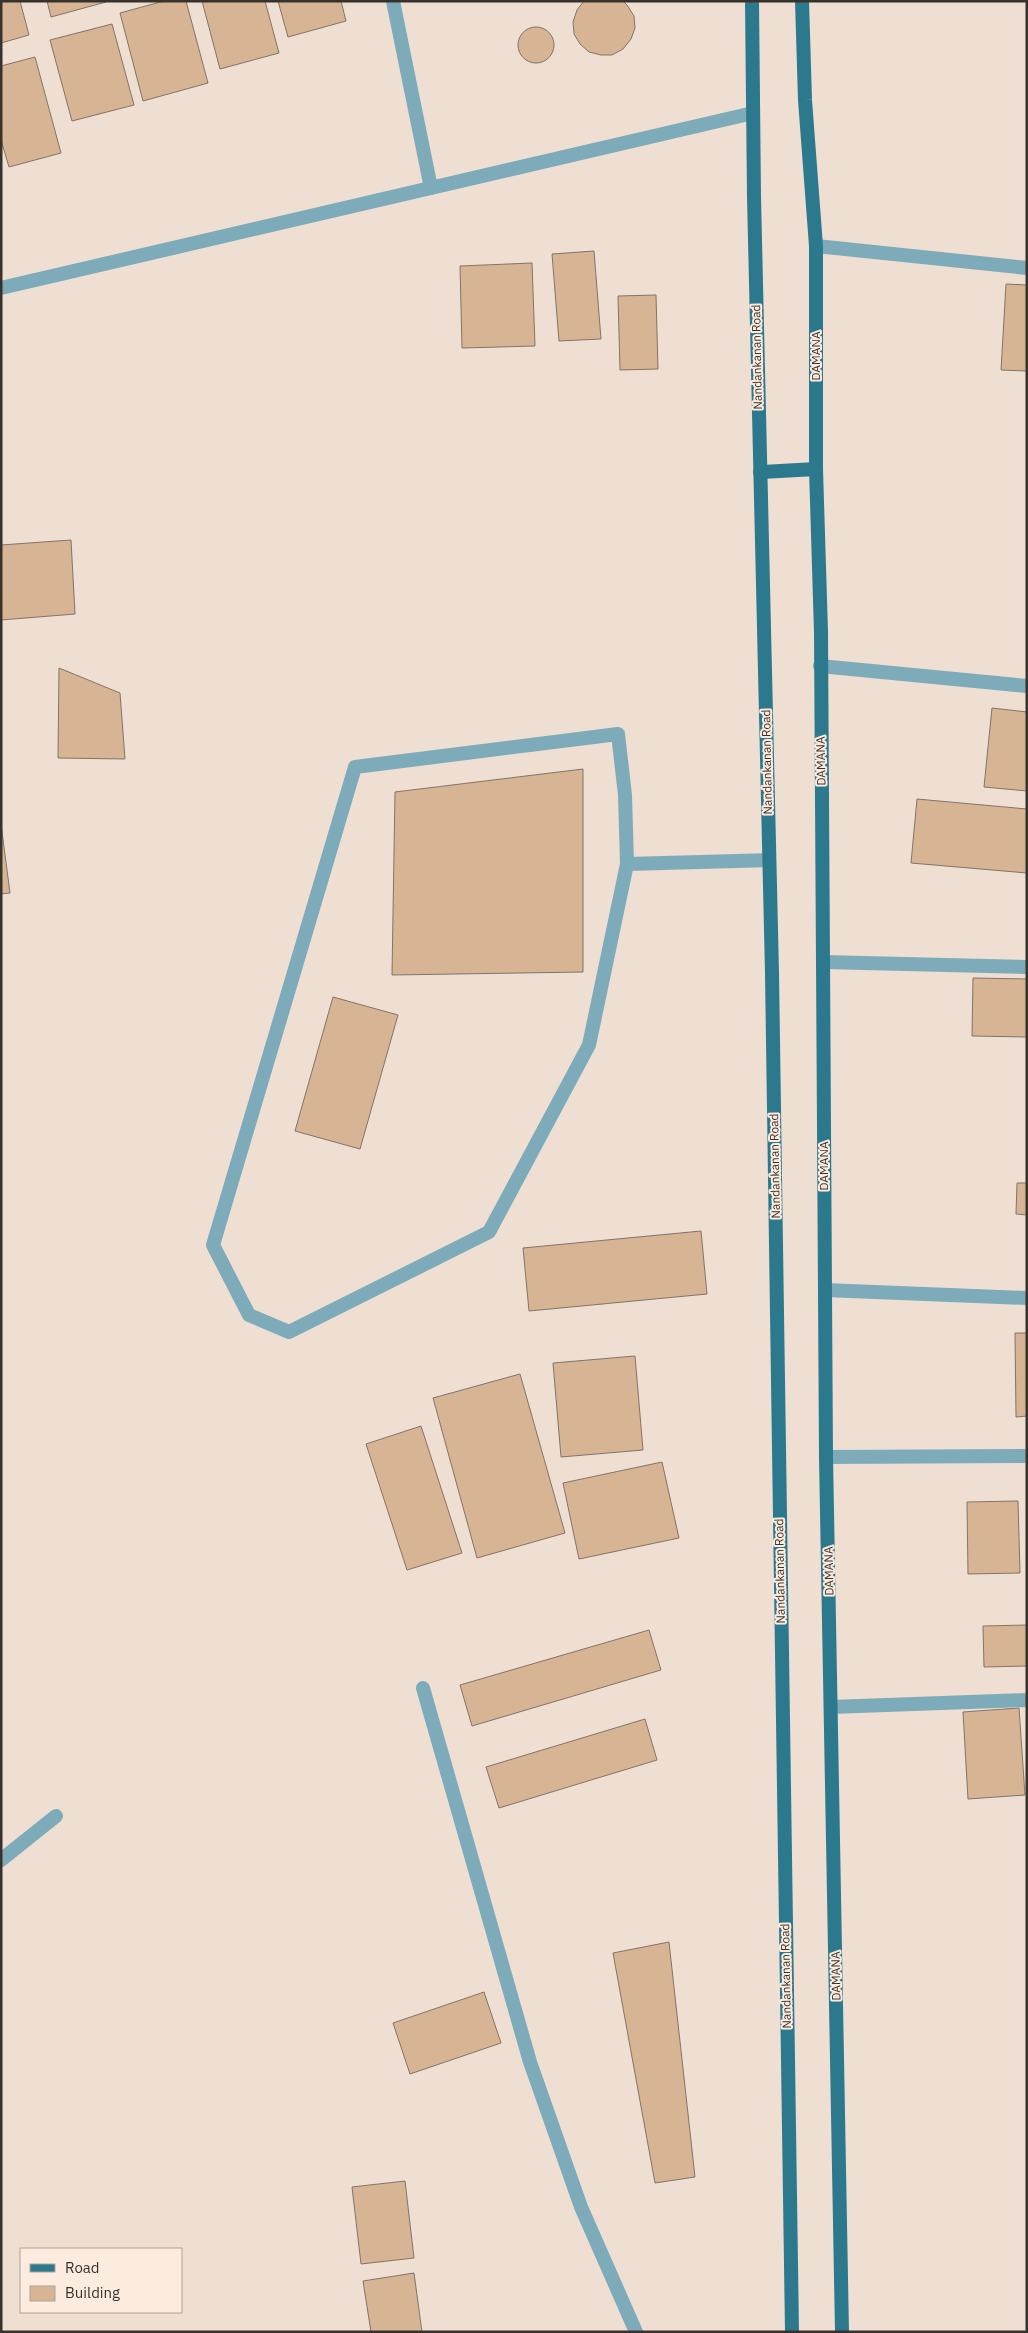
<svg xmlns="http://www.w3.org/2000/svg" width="1028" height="2333" font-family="'IBM Plex Sans',sans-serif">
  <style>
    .building { fill: #d7b494; stroke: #827469 }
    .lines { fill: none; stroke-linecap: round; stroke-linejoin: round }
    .service { stroke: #7dabba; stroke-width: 14 }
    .minor { stroke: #7dabba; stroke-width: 14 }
    .primary { stroke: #2c798e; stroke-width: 14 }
    .labels { text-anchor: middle; stroke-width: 4; stroke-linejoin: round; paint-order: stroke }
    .street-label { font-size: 12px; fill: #38322d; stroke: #fcecdf }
  </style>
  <rect width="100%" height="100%" fill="#eedfd2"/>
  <g class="building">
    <polygon points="1,1 20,1 29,35 1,43"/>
    <polygon points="47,1 106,1 106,2 51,17"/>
    <polygon points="164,1 186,1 208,83 143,101 120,13"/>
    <polygon points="202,1 265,1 279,53 220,69"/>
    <polygon points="278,1 341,1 346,21 288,37"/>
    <polygon points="584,1 623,1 627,5 634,16 635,28 631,39 623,49 612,55 601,55 589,52 580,44 574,34 573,22 577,10"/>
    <polygon points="112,24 134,105 72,121 50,40"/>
    <circle cx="536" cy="45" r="18"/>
    <polygon points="35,57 61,153 9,167 1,140 1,66"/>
    <polygon points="594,251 601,339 559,341 552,254"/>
    <polygon points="532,263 535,346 462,348 460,266"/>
    <polygon points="1006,284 1027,285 1027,371 1001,370"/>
    <polygon points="656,295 658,369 620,370 618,296"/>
    <polygon points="71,540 75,614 1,620 1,545"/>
    <polygon points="59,668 120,693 125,759 58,758"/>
    <polygon points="992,708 1027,712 1027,791 984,787"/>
    <polygon points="583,769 583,972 392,975 395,792"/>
    <polygon points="917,799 1027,809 1027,873 911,863"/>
    <polygon points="1,824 10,893 1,894"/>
    <polygon points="973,978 1027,979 1027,1037 972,1036"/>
    <polygon points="333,997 398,1015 360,1149 295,1131"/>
    <polygon points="1017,1183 1027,1183 1027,1215 1016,1214"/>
    <polygon points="701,1231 707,1294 529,1311 523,1248"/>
    <polygon points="1015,1333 1027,1333 1027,1416 1016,1417"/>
    <polygon points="635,1356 643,1450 561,1457 553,1363"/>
    <polygon points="520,1374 565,1533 477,1558 433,1398"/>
    <polygon points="421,1426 462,1553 407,1570 366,1444"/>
    <polygon points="662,1462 679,1538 579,1559 563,1483"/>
    <polygon points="1018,1501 1020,1573 968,1574 967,1502"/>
    <polygon points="1027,1625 1027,1666 984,1667 983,1626"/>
    <polygon points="649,1630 661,1670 472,1726 460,1685"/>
    <polygon points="1019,1708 1025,1795 968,1799 963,1712"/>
    <polygon points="645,1719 657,1760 499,1808 486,1767"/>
    <polygon points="669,1942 695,2177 655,2183 613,1953"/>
    <polygon points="484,1992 501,2043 410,2074 393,2023"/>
    <polygon points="405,2181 414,2258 361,2264 352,2187"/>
    <polygon points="414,2273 422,2332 371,2332 363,2281"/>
  </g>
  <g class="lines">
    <polyline class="service" points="627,864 625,795 618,734 355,767 213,1245 249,1315 289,1332 489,1232 589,1045 627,864 769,860"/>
    <g class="minor">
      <polyline points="393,1 431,188"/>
      <polyline points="816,246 1027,268"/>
      <polyline points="1,288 753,113"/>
      <polyline points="820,666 1027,686"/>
      <polyline points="823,962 1027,967"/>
      <polyline points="825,1290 1027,1298"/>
      <polyline points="826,1457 1027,1456"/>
      <polyline points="423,1688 530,2062 581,2207 636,2332"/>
      <polyline points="831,1707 1027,1700"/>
      <polyline points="1,1860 56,1816"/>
    </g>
    <g class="primary">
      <polyline points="752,1 754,197 772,973 792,2332"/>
      <polyline points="802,1 805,100 816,246 816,469 821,632 826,1457 842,2332"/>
      <polyline points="760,472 816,469"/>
    </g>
  </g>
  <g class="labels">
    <g class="street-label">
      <text transform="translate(816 356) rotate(-90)" y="4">DAMANA</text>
      <text transform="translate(757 357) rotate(-91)" y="4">Nandankanan Road</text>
      <text transform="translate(821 761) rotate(-91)" y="4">DAMANA</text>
      <text transform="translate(767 762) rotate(-91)" y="4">Nandankanan Road</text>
      <text transform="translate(775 1166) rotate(-91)" y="4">Nandankanan Road</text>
      <text transform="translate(824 1166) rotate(-90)" y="4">DAMANA</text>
      <text transform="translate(780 1571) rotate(-91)" y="4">Nandankanan Road</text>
      <text transform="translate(829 1571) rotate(-91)" y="4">DAMANA</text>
      <text transform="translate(786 1976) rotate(-91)" y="4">Nandankanan Road</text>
      <text transform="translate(836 1976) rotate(-91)" y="4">DAMANA</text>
    </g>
  </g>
  <rect width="1028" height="2333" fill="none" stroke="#38322d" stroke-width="5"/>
  <rect x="20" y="2248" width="162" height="65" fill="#fcecdf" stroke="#aea298"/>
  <rect x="30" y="2264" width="25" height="8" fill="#2c798e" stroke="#aea298"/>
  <text x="65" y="2273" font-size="15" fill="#38322d">Road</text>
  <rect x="30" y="2286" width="25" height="15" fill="#d7b494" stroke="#aea298"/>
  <text x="65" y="2298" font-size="15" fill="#38322d">Building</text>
</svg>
